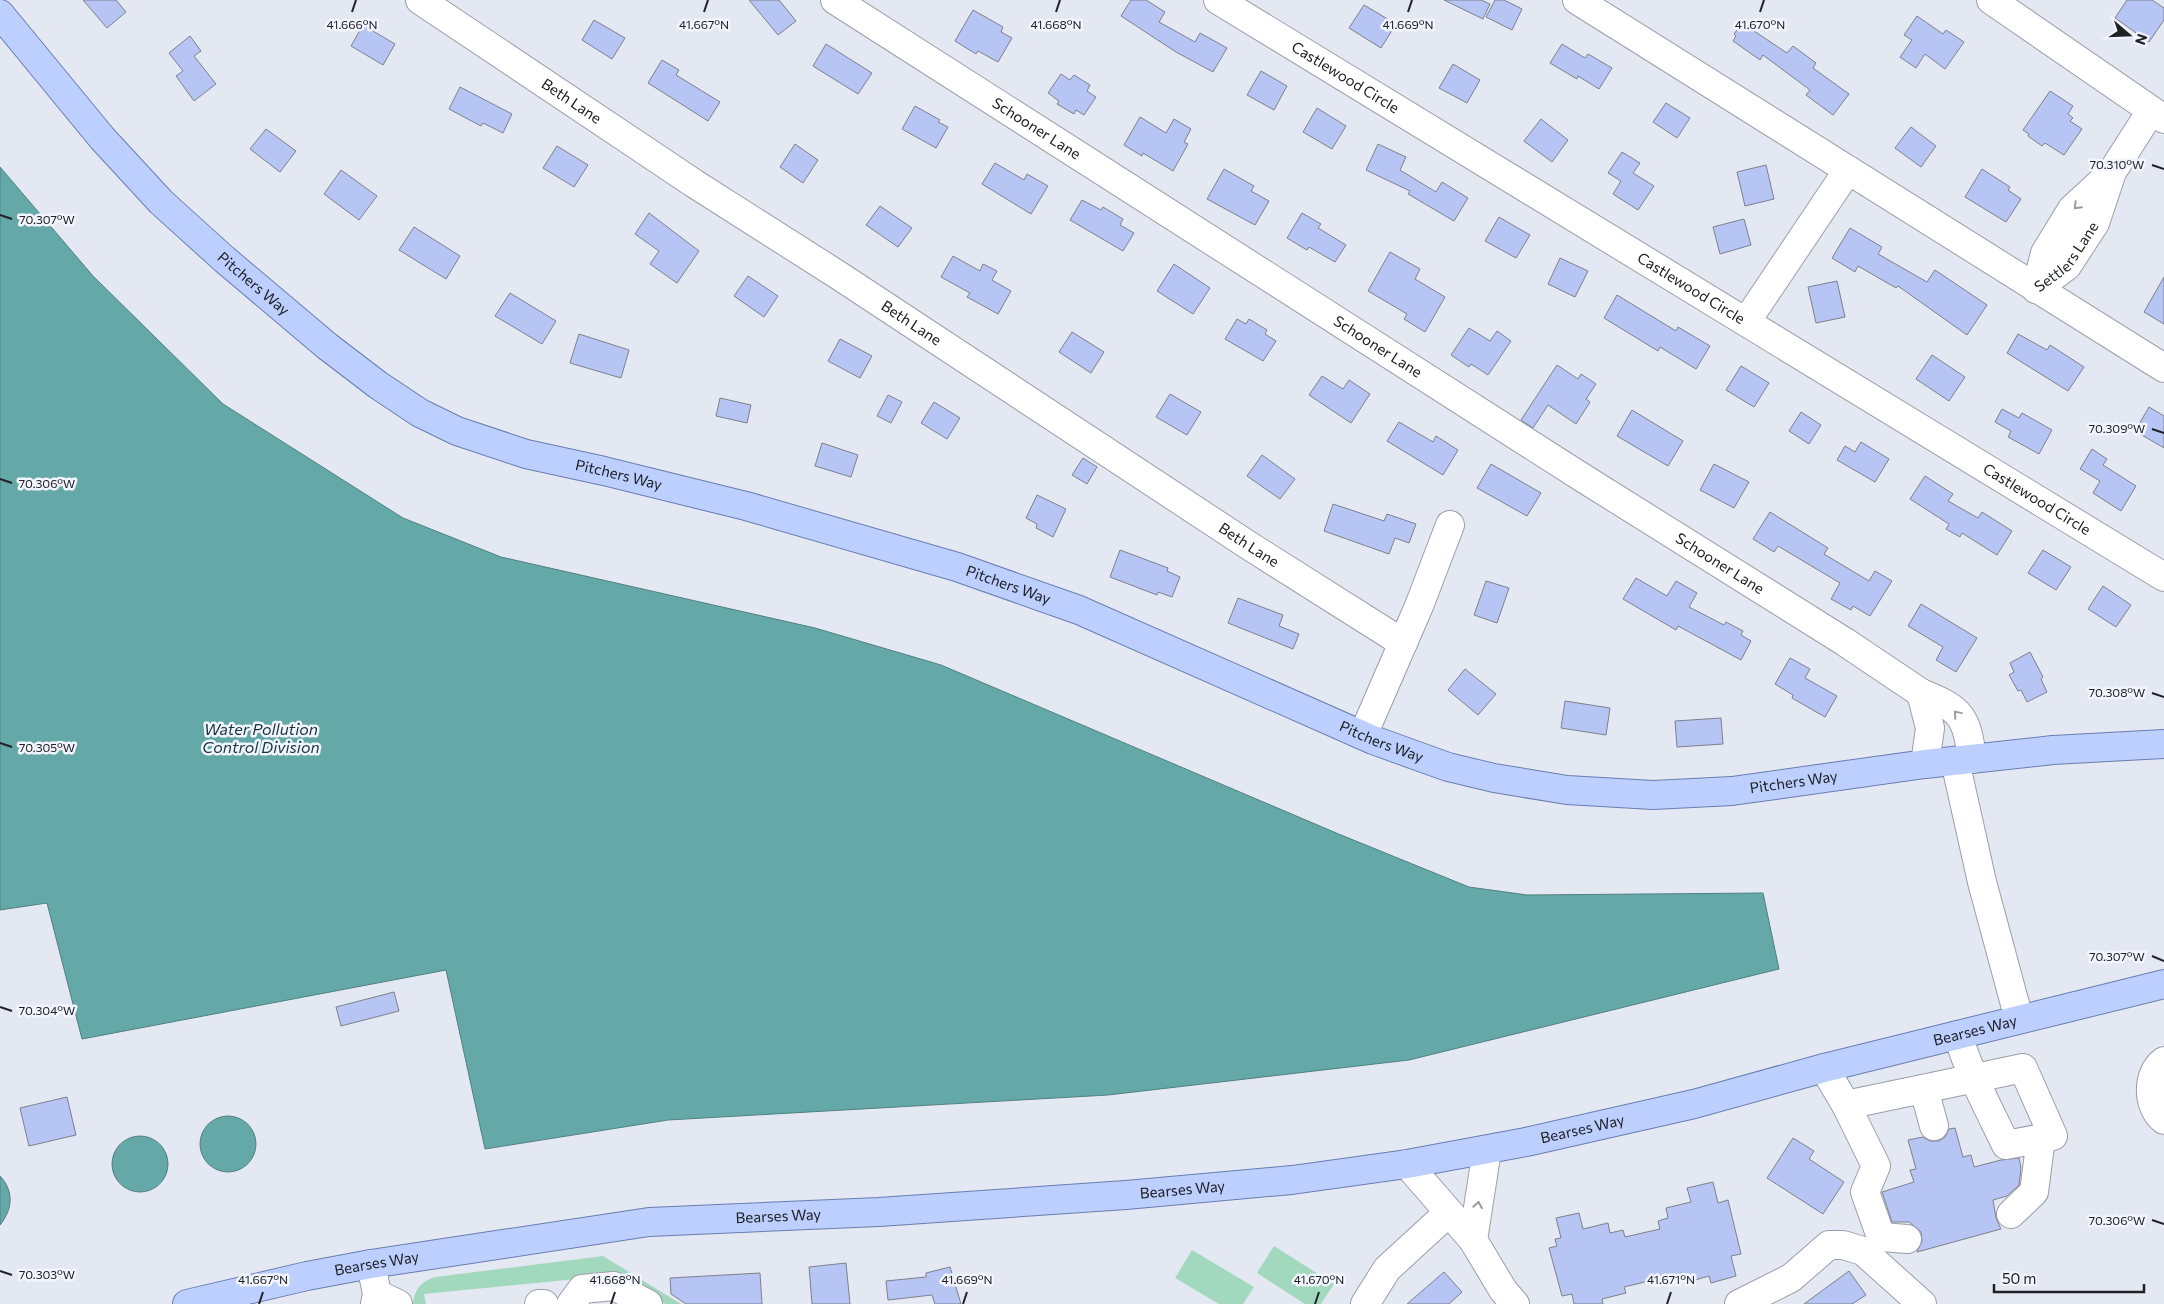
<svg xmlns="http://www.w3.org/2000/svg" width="2164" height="1304" font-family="Commissioner,sans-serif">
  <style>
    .green { fill: #a2d8be }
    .water { fill: #65a8a8; stroke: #508081 }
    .building { fill: #b6c5f4; stroke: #7d818b }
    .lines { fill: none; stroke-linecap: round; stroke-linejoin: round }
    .minor-casing { stroke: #9b9ea9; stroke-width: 30 }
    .major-casing { stroke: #687db1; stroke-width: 30 }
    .minor { stroke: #fff; stroke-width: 28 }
    .major { stroke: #bccffe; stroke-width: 28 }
    .oneway { stroke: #9b9b9d }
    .ticks { fill: none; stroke: #202125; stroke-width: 2 }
    .labels { text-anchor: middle; stroke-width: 5; stroke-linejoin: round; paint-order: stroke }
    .street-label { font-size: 15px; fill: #202125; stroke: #f2f5fe }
    .water-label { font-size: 16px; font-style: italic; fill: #143637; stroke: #f2f5fe }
    .ticks-label { font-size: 12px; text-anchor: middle; fill: #202125; stroke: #f2f5fe; stroke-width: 5; stroke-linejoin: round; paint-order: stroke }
  </style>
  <rect width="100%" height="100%" fill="#e4e8f3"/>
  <g class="green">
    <polygon points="1274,1246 1334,1284 1321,1304 1305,1304 1257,1273"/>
    <polygon points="1192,1250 1254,1287 1243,1304 1219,1304 1175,1278"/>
    <path d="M603,1256L681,1304H665L619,1277L606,1276L424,1294L426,1304H413C415,1288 421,1282 435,1277Z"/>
  </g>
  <g class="water">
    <polygon points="0,167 93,276 223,404 403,518 501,557 815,628 941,665 1341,835 1469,887 1527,895 1763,893 1779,969 1409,1060 1108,1095 668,1120 485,1149 446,970 82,1039 47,903 0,910"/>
    <circle cx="228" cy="1144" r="28"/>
    <circle cx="140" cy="1164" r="28"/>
    <path d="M0,1176C14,1191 13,1209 0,1225Z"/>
  </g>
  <g class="building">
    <polygon points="83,0 116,0 126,12 107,28"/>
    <polygon points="749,0 779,0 796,21 778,35"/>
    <polygon points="1131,0 1146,0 1165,12 1159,22 1195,42 1200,33 1227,48 1213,72 1176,52 1121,16"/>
    <polygon points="1444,0 1481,0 1490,4 1483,19"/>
    <polygon points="1495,0 1504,0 1522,9 1512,30 1486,17"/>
    <polygon points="2127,0 2152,0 2164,8 2164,20 2149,42 2115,18"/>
    <polygon points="1364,5 1396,24 1381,48 1349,28"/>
    <polygon points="973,10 1003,27 1001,32 1012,38 998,62 978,51 976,54 955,41"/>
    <polygon points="1917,16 1943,34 1946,30 1964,42 1945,69 1925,54 1916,68 1900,57 1912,40 1904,35"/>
    <polygon points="594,20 625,38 612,59 582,40"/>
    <polygon points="1742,23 1787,53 1793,46 1816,63 1813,68 1849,94 1833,115 1806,95 1810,90 1763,55 1760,60 1733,41 1736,36 1734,34"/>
    <polygon points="363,25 395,44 383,65 351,46"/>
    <polygon points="190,36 201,51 194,56 216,84 194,101 176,76 183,71 169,53"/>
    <polygon points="826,44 872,73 858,94 813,66"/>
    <polygon points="1562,44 1585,58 1588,54 1612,68 1599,89 1578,76 1577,79 1550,63"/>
    <polygon points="662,60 679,70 676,75 720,102 708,121 648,83"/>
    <polygon points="1453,64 1480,80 1467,103 1439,88"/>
    <polygon points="1261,71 1287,86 1274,110 1247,95"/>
    <polygon points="1061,74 1070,80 1074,75 1090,85 1087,91 1096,97 1084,115 1076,110 1074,114 1057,104 1059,101 1048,93"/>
    <polygon points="460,87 512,114 503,133 483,123 481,126 449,109"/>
    <polygon points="2050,91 2073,106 2068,114 2073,118 2070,121 2082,129 2064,155 2045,143 2042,146 2028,136 2029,134 2023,130"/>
    <polygon points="1666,103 1690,118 1677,138 1653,122"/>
    <polygon points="915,106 940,120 938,122 948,127 936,148 902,129"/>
    <polygon points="1317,108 1346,126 1332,149 1303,132"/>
    <polygon points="1140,117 1166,133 1174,119 1191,129 1184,142 1188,144 1173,171 1143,153 1142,156 1124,145"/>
    <polygon points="1541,119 1568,140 1552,162 1524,141"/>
    <polygon points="1911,127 1936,146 1921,167 1895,148"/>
    <polygon points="266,129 296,151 280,172 250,149"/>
    <polygon points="795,144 818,160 803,183 780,167"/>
    <polygon points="1378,144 1406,157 1400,170 1436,192 1442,182 1468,198 1454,221 1408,194 1410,191 1366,170"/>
    <polygon points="557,146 588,165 574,187 543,168"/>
    <polygon points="1622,152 1640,163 1633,173 1654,186 1638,210 1613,194 1621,181 1608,173"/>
    <polygon points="995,163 1024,180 1027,174 1048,186 1031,214 982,184"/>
    <polygon points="1766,165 1774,199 1745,206 1737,172"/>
    <polygon points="1224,169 1254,186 1251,191 1269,201 1255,225 1207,199"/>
    <polygon points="1982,169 2010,187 2008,190 2021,199 2006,222 1965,197"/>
    <polygon points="341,170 377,196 359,220 324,194"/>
    <polygon points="1082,200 1101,210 1103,207 1123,219 1120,225 1134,233 1123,251 1070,220"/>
    <polygon points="880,206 912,228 898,247 866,225"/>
    <polygon points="649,213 699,251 677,283 650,264 659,251 635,234"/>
    <polygon points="1302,213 1321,224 1318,228 1346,245 1335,262 1309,247 1307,250 1287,238"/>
    <polygon points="1499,217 1530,235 1516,258 1485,241"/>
    <polygon points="1744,219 1751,245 1720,254 1713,227"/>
    <polygon points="414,227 460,256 446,279 399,250"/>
    <polygon points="1850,228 1882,247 1878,254 1927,282 1935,270 1987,305 1967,335 1898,286 1896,288 1858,266 1855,272 1832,258"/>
    <polygon points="1390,252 1420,269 1415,279 1445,297 1425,332 1404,319 1407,314 1368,291"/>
    <polygon points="953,256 980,271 983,264 997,271 992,280 1011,291 998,314 967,297 970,293 941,277"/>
    <polygon points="1560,258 1588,271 1575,297 1548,284"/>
    <polygon points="1174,264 1210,288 1193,314 1157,291"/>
    <polygon points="748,276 778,296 764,317 734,296"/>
    <polygon points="2164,277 2164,324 2144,312"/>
    <polygon points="1837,281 1845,317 1816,323 1808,287"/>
    <polygon points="510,293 556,321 542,344 495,316"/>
    <polygon points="1617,295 1676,331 1678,327 1710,346 1696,369 1660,347 1658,351 1604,318"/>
    <polygon points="1237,319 1246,324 1249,319 1267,330 1265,334 1276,341 1263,361 1225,339"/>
    <polygon points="1469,328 1490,341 1497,331 1511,341 1488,375 1471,364 1469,367 1451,355"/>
    <polygon points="1072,332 1104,352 1091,373 1059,352"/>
    <polygon points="579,334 629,350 621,378 570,363"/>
    <polygon points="2018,334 2047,350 2050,345 2084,367 2068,391 2007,353"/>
    <polygon points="840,339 872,356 860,378 828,361"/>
    <polygon points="1932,355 1965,377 1949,401 1916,379"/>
    <polygon points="1557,365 1578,379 1581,374 1596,384 1586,399 1590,402 1576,424 1548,405 1533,428 1521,420"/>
    <polygon points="1741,366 1769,383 1754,407 1726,390"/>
    <polygon points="1322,376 1343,389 1349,380 1370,394 1351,423 1309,395"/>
    <polygon points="1170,394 1201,412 1187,435 1156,417"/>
    <polygon points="888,395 902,402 891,423 877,416"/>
    <polygon points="720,398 751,405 747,423 716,416"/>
    <polygon points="934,402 960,418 947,439 921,423"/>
    <polygon points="2149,407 2164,416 2164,448 2135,431"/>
    <polygon points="2002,409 2019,418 2022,413 2052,430 2039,454 2008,437 2011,431 1995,422"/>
    <polygon points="1632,410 1683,441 1668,466 1617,436"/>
    <polygon points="1801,412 1821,425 1809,444 1789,431"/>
    <polygon points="1399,422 1433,442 1436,436 1458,450 1443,475 1387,441"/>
    <polygon points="1861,442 1889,459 1875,482 1837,460 1845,446 1855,452"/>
    <polygon points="822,443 858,455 851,477 815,466"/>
    <polygon points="2092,449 2107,459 2103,465 2136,486 2121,511 2093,493 2100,481 2080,469"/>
    <polygon points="1262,455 1295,479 1280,499 1247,476"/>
    <polygon points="1083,458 1097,467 1087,484 1072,475"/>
    <polygon points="1491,464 1541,493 1527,516 1477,488"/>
    <polygon points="1714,464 1749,482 1734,508 1700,490"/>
    <polygon points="1925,476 1953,494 1948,501 1978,518 1982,512 2012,531 1997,555 1962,533 1960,537 1946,529 1949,524 1910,499"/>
    <polygon points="1037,495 1066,509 1053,537 1036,528 1037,524 1026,518"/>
    <polygon points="1333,504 1384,521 1387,514 1416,524 1409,543 1395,538 1389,554 1324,531"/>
    <polygon points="1770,512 1828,548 1824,554 1869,581 1875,571 1892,581 1870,616 1853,606 1851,610 1831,599 1840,583 1778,546 1774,552 1753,539"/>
    <polygon points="1120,550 1168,568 1167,571 1180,577 1172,597 1158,592 1157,595 1110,577"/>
    <polygon points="2043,550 2071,567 2056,590 2028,573"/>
    <polygon points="1636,578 1667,596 1676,581 1697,593 1689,607 1724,625 1726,622 1743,631 1741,635 1751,641 1741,660 1678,626 1676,630 1623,599"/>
    <polygon points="1486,581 1509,588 1497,623 1474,615"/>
    <polygon points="2103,586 2131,605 2116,627 2088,609"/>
    <polygon points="1238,598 1283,615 1279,626 1299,634 1293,649 1228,623"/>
    <polygon points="1921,604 1977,638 1956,672 1936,660 1943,647 1908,626"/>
    <polygon points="2030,652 2043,677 2041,679 2047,692 2027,702 2021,690 2018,691 2009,675 2014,672 2010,663"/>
    <polygon points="1790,658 1810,669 1805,678 1837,696 1825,717 1792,698 1793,695 1775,684"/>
    <polygon points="1465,669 1496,694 1478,715 1448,690"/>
    <polygon points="1565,701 1610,708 1606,735 1561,728"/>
    <polygon points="1721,718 1723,744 1677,747 1675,721"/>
    <polygon points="394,992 399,1011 341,1026 336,1007"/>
    <polygon points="67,1097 76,1135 29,1146 20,1108"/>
    <polygon points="1955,1128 1963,1157 1971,1155 1974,1167 2001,1160 2019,1158 2021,1168 2019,1185 2007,1196 1993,1200 1996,1218 2001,1229 1917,1252 1922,1241 1921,1232 1909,1222 1892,1222 1882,1192 1914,1182 1910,1170 1916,1169 1908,1140 1923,1137 1930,1141 1939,1141 1945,1137 1949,1129"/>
    <polygon points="1793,1138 1814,1151 1809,1159 1844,1182 1823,1214 1767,1178"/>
    <polygon points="1713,1182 1718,1203 1728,1200 1741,1254 1731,1256 1736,1276 1711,1283 1709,1276 1685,1283 1682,1273 1624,1287 1626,1293 1602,1299 1603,1304 1574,1304 1572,1294 1562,1296 1549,1248 1557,1246 1555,1239 1561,1238 1556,1218 1579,1213 1583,1229 1608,1223 1610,1233 1623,1230 1625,1237 1660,1229 1658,1221 1668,1218 1666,1208 1691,1202 1687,1188"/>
    <polygon points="846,1263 850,1304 812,1304 809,1267"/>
    <polygon points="950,1267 961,1304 935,1304 932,1295 888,1300 886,1281 926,1277 926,1273"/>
    <polygon points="1849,1271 1866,1295 1852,1304 1804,1304"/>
    <polygon points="1444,1272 1462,1292 1449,1304 1407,1304"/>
    <polygon points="760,1273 762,1304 686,1304 671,1294 670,1278"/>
  </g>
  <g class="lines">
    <g class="minor-casing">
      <g id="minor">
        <path id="s1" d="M420,0L695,184L838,275L1248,545L1403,643"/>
        <path id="s2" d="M835,0L1583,478L1845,642L1921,693"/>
        <path id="s3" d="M1218,0L2164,577"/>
        <polyline points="1577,0 2164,368"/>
        <polyline points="1991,0 2164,119"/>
        <path id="s4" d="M2036,289L2067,266L2095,223L2112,172L2151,111"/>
        <polyline points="2036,289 2045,253 2072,209 2109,175"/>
        <polyline points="1746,322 1848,170"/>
        <polyline points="1363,735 1419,606 1450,525"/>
        <polyline points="1955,761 1982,882 2019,1019"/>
        <path d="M1925,764L1930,728L1921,693C1961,709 1967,716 1972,759"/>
        <path d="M2164,1061C2146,1074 2147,1107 2164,1120"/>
        <path d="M1824,1068L1846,1105L2023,1068L2053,1136L2006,1145C1989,1109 1969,1073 1958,1035"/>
        <polyline points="1924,1089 1934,1126"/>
        <polyline points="1846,1105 1876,1166 1865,1192 1881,1237 1907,1239"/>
        <polyline points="1407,1164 1473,1240 1487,1150"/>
        <polyline points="2011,1214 2034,1192 2041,1138"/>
        <polyline points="1473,1240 1503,1290 1515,1304"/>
        <polyline points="371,1264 377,1294 375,1304"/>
        <polyline points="377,1294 398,1304"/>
        <polyline points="539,1304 544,1304"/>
        <polyline points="571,1304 582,1289 614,1286 648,1304"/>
        <polyline points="1365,1304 1387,1269 1448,1213"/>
        <polyline points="1739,1304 1791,1278 1829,1245 1843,1245 1863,1251 1922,1304"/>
      </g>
    </g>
    <g class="major-casing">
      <g id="major">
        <path id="s5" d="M0,14L102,138L161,202L224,259L327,346L378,385L420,413L457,431L526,454L604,471L746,506L957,567L1079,610L1373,740L1448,767L1494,778L1567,790L1653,795L1732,791L1925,764L2053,750L2164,744"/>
        <path id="s6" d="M187,1304L307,1276L371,1264L649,1222L879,1212L1126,1195L1292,1180L1407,1164L1526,1142L1694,1104L1824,1068L2164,984"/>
      </g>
    </g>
    <use href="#minor" class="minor"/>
    <use href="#major" class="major"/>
  </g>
  <defs><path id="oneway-chevron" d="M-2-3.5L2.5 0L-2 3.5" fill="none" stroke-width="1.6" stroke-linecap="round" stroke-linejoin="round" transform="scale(1.25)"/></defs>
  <g class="oneway">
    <use href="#oneway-chevron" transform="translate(2077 206) rotate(135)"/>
    <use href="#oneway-chevron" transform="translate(1957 714) rotate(-130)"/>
    <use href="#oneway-chevron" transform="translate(1478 1205) rotate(-81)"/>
  </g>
  <path class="ticks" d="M352,12L356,0M704,12L708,0M1056,12L1060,0M1408,12L1412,0M1760,12L1764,0M2152,165L2164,169M0,215L12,219M2152,429L2164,433M0,479L12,483M2152,693L2164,697M0,743L12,747M2152,956L2164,961M0,1007L12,1011M2152,1220L2164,1224M0,1271L12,1275M259,1304L263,1292M611,1304L615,1292M963,1304L967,1292M1315,1304L1319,1292M1667,1304L1671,1292"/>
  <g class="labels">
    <g class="street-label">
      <text dy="5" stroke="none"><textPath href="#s3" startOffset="149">Castlewood Circle</textPath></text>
      <text dy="5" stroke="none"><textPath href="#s1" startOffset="182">Beth Lane</textPath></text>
      <text dy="5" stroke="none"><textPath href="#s2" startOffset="239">Schooner Lane</textPath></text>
      <text dy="5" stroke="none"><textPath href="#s4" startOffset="45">Settlers Lane</textPath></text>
      <text dy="5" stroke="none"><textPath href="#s5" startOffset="371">Pitchers Way</textPath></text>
      <text dy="5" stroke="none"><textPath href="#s3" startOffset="554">Castlewood Circle</textPath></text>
      <text dy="5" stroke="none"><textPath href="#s1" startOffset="588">Beth Lane</textPath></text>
      <text dy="5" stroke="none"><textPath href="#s2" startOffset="644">Schooner Lane</textPath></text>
      <text dy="5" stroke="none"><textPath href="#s5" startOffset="791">Pitchers Way</textPath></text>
      <text dy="5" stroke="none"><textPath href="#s3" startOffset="959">Castlewood Circle</textPath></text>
      <text dy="5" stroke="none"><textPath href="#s1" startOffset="992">Beth Lane</textPath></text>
      <text dy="5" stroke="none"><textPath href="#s2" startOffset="1049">Schooner Lane</textPath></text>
      <text dy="5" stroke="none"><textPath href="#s5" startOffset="1196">Pitchers Way</textPath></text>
      <text dy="5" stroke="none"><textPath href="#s5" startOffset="1601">Pitchers Way</textPath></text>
      <text dy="5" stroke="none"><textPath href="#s5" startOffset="2021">Pitchers Way</textPath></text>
      <text dy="5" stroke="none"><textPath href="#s6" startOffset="1814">Bearses Way</textPath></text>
      <text dy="5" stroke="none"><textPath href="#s6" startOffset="1409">Bearses Way</textPath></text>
      <text dy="5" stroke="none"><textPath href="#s6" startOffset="1004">Bearses Way</textPath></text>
      <text dy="5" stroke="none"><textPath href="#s6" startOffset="599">Bearses Way</textPath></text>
      <text dy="5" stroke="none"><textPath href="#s6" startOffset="194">Bearses Way</textPath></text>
    </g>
    <g class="water-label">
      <text x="261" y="735">Water Pollution<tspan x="261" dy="18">Control Division</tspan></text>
    </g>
  </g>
  <g class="ticks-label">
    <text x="352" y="29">41.666°N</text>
    <text x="704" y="29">41.667°N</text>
    <text x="1056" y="29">41.668°N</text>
    <text x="1408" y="29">41.669°N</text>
    <text x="1760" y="29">41.670°N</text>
    <text x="2117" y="169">70.310°W</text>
    <text x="47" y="224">70.307°W</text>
    <text x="2117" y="433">70.309°W</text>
    <text x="47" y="488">70.306°W</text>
    <text x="2117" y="697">70.308°W</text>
    <text x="47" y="752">70.305°W</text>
    <text x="2117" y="961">70.307°W</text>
    <text x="47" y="1015">70.304°W</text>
    <text x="2117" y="1225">70.306°W</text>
    <text x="47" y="1279">70.303°W</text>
    <text x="263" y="1284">41.667°N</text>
    <text x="615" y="1284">41.668°N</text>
    <text x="967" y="1284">41.669°N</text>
    <text x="1319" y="1284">41.670°N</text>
    <text x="1671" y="1284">41.671°N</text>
  </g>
  <g transform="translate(2129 35) rotate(109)" stroke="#f2f5fe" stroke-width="4" paint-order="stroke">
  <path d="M0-4L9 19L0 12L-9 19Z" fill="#202125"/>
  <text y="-8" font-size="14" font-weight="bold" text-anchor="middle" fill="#202125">N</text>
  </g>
  <path d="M1994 1284v8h150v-8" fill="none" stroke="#202125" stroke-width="2.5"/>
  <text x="2002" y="1284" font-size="15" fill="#202125" stroke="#f2f5fe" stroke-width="4" paint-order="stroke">50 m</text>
</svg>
